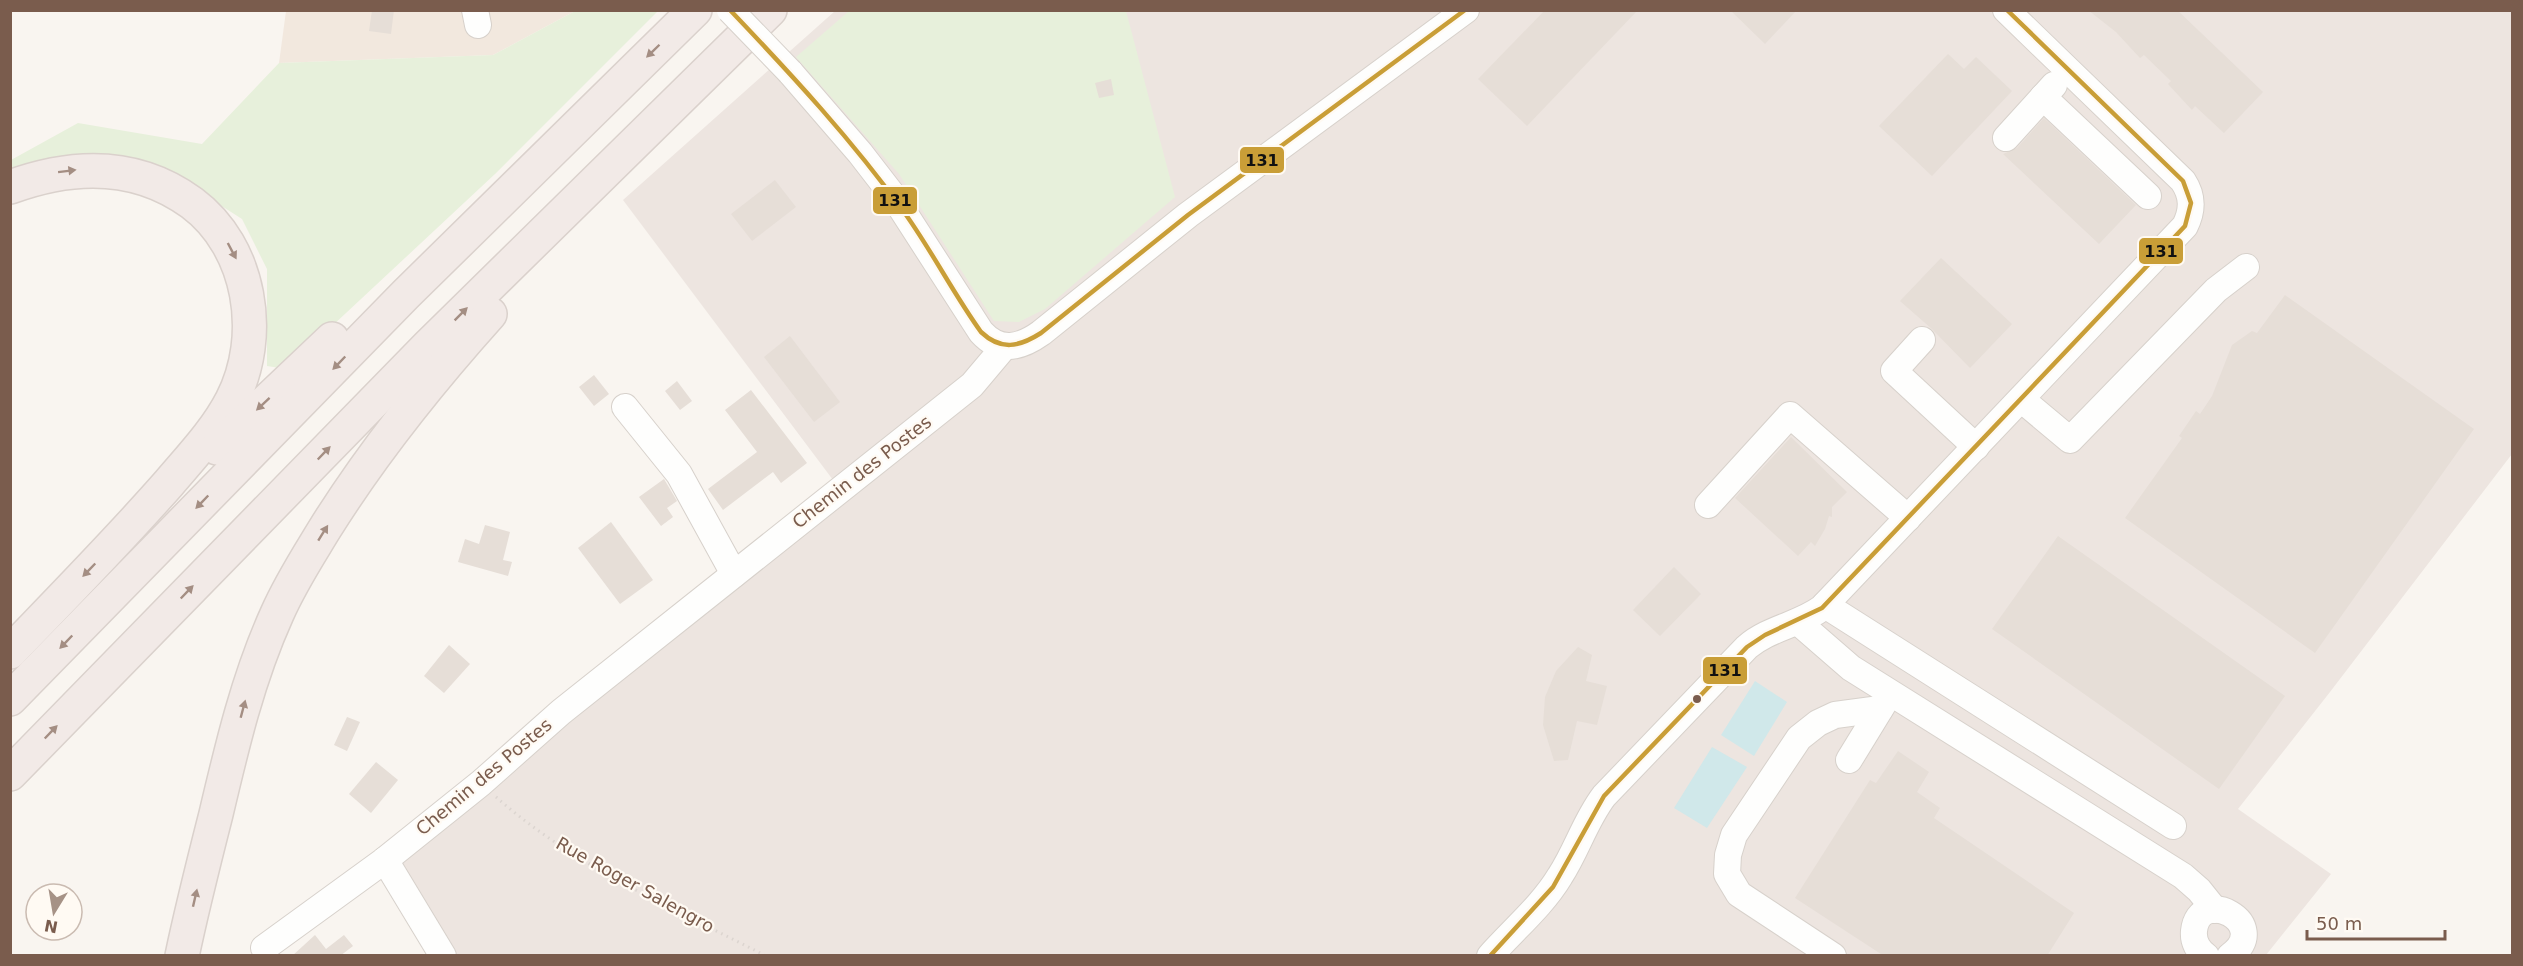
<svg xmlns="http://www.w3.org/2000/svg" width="2523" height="966" font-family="'DejaVu Sans',sans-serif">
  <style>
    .residential { fill: #f2e8de }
    .industrial { fill: #ede5e0 }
    .green { fill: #e7f0db }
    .water { fill: #d0e8ea }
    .building { fill: #e6ded7 }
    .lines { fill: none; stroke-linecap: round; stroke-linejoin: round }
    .minor-casing { stroke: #d7d1cb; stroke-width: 28 }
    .highway-casing { stroke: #dad1cc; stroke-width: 36 }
    .path { stroke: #dcd5d0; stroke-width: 3; stroke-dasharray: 1.5 4.5; stroke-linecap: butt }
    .minor { stroke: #fefefd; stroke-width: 26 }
    .highway { stroke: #f2eae7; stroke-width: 33 }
    .minor-bridge-casing { stroke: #d7d1cb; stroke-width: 28; stroke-linecap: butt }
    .minor-bridge { stroke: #fefefd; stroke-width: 26 }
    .bus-1-casing { stroke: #fffaf3; stroke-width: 9 }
    .bus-1 { stroke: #c99e37; stroke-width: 4.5 }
    .oneway { fill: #a48e83 }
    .bus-dot { fill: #7a5c4d; stroke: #fffaf3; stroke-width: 2 }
    .labels { text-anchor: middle; stroke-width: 4.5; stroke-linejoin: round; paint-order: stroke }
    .street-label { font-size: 18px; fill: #7a5c4d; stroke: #fffaf3 }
    .line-badge { stroke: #fffaf3; stroke-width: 2 }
    .pale-badge-label { font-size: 16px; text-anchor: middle; font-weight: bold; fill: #111 }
  </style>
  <rect width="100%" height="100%" fill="#f9f5f0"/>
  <polygon class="residential" points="286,11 575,11 493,55 279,63"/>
  <polygon class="industrial" points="835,11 2512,11 2512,454 2330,692 2238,809 2331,874 2266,955 450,955 390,860 848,500 623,200"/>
  <g class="green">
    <polygon points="575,11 658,11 495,174 286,369 267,366 267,269 242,219 184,182 11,181 11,160 78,123 202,144 279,63 493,55"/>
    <polygon points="849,11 1126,11 1175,197 1045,309 1019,322 994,321 899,174 796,57"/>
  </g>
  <g class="water">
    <polygon points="1755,681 1787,702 1754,756 1721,735"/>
    <polygon points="1712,747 1747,767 1707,828 1674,808"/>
  </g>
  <g class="building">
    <polygon points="372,10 394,10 391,34 369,31"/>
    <polygon points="1545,10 1638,10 1527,126 1478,79"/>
    <polygon points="1730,10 1797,10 1765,44"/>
    <polygon points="2088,10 2177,10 2263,92 2224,133 2195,106 2192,110 2168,84 2171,81 2144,55 2140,58 2116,32"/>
    <polygon points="1948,54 1964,69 1976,57 2012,91 1932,176 1879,126"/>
    <polygon points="1111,79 1114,95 1099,98 1095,83"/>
    <polygon points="2044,118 2136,205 2099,244 2003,154 2017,148"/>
    <polygon points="775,180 796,207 752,241 731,214"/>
    <polygon points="1941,258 2012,324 1970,368 1932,329 1900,301"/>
    <polygon points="2285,295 2474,429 2315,653 2125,518 2182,438 2179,436 2196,411 2200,414 2212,396 2232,345 2252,331 2257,333"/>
    <polygon points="790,336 840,402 814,422 764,357"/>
    <polygon points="594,375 609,394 594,406 579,387"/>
    <polygon points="677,381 692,401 680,410 665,391"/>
    <polygon points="751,390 807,463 781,483 773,472 723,510 708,489 757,452 725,410"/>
    <polygon points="1791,437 1847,492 1832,507 1832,517 1829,516 1825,529 1815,546 1811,542 1798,556 1735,498"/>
    <polygon points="664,479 677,501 667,508 673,517 661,526 639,497"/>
    <polygon points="611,522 653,580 620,604 578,548"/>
    <polygon points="485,525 510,532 503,560 512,562 508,576 458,562 465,539 479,544"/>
    <polygon points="2058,536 2285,696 2219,789 1992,629"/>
    <polygon points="1674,567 1701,594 1660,636 1633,610"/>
    <polygon points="449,645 470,664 444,693 424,676"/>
    <polygon points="1578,647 1592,655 1586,681 1607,686 1597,725 1577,721 1568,760 1554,761 1543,725 1545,697 1556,671"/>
    <polygon points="347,717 360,722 347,751 334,745"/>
    <polygon points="1898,751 1929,772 1917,792 1940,808 1934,818 2074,913 2047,956 1884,956 1795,898 1870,780 1876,783"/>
    <polygon points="376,762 398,780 371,813 349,794"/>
    <polygon points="315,935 326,949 344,935 353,946 340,956 292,956"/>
  </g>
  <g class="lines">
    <g class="minor-casing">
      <g id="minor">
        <polyline points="475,10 478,25"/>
        <path d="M790,72L860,153L894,197L981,332C1000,353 1020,348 1041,333L1188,215L1466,10"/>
        <polyline points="2043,97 2148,196"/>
        <polyline points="2006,138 2054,85"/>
        <polyline points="1922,340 1894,371 1976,447"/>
        <polyline points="2021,399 2070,440 2216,290 2246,267"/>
        <polyline points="625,407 679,474 734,574"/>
        <polyline points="1708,505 1790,415 1908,518"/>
        <polyline points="1825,605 2173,826"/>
        <polyline points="1798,622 1851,668 2183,876 2199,890 2215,910"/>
        <polyline points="1849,760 1887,698"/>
        <polyline points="385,860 443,956"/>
        <polyline points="264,948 385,860 481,783 561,712 972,385 1004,347"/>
        <path d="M1490,956C1513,930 1542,906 1560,876C1577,850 1585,821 1604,796L1747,647C1769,628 1799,625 1822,608L2185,226C2193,210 2193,196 2183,181L2006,10"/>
        <polyline points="1833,956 1739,894 1727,874 1728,855 1734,835 1799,738 1818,723 1835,715 1880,709"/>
        <path d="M2206,956C2198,950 2193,942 2194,931C2199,884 2274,924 2230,956"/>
      </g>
    </g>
    <g class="highway-casing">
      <g id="highway">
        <path d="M10,187C73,164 136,162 192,203C251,247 265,336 232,400C216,431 191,457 169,483C118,541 64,596 10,652"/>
        <polyline points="217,448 332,339"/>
        <polyline points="10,699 406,294 695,10"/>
        <polyline points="10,774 428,346 770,10"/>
        <path d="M182,956C192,908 204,861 216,814C232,746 248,678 277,614C290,584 307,558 324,530C372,453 429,382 490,314"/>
      </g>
    </g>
    <path class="path" d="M496,797C574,866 673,908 766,956"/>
    <use href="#minor" class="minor"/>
    <use href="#highway" class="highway"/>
    <g class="minor-bridge-casing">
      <polyline id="minor-bridge" points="730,10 790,72"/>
    </g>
    <use href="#minor-bridge" class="minor-bridge"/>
    <g class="bus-1-casing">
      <g id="bus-1">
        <path d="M730,10C792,75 852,140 904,212C932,251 953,293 981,332C1001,351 1019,347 1041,333L1188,215L1465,10"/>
        <polyline points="1490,956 1553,887 1604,796 1747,647 1765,635 1822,608 2185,226 2191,203 2183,181 2007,10"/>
      </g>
    </g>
    <use href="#bus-1" class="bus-1"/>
  </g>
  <defs><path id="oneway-solid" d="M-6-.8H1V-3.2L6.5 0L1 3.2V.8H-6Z" transform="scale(1.5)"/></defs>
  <g class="oneway">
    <use href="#oneway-solid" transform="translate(653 51) rotate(136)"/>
    <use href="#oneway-solid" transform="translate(67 171) rotate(-7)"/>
    <use href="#oneway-solid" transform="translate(232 251) rotate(62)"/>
    <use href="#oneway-solid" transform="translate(461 314) rotate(-45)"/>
    <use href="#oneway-solid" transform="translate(339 363) rotate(134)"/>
    <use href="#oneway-solid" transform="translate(263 404) rotate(137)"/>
    <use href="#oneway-solid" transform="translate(324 453) rotate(-46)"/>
    <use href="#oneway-solid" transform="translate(202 502) rotate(134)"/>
    <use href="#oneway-solid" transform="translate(323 533) rotate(-58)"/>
    <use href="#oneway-solid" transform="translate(89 570) rotate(134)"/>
    <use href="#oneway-solid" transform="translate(187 592) rotate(-46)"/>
    <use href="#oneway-solid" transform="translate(66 642) rotate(134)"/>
    <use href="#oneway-solid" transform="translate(243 709) rotate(-75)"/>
    <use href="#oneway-solid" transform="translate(51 732) rotate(-46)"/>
    <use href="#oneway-solid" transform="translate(195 898) rotate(-77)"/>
  </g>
  <circle class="bus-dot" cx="1697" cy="699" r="5"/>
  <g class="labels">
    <g class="street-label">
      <text transform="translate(862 472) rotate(-38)" y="6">Chemin des Postes</text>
      <text transform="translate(484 777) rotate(-40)" y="6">Chemin des Postes</text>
      <text transform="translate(635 885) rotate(29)" y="6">Rue Roger Salengro</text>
    </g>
  </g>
  <g class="line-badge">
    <rect x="1239" y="146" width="46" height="28" rx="6" fill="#c99e37"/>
    <rect x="872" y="186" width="46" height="29" rx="6" fill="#c99e37"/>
    <rect x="2138" y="237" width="46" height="28" rx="6" fill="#c99e37"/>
    <rect x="1702" y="656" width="46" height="29" rx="6" fill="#c99e37"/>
  </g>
  <g class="pale-badge-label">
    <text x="1262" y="166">131</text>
    <text x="895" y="206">131</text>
    <text x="2161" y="257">131</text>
    <text x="1725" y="676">131</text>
  </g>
  <rect width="2523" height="966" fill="none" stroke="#7a5c4d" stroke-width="24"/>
  <g transform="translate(54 912) rotate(191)"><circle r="28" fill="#fffaf3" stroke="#cabbb1" stroke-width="1.5"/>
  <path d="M0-4.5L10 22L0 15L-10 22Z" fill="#a69286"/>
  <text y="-9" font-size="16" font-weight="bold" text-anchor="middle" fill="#7a5c4d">N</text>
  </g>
  <path d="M2307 930v9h138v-9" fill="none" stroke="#7a5c4d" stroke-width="3"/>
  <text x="2316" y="930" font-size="18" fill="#7a5c4d" stroke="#fffaf3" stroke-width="4.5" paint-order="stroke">50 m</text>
</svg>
